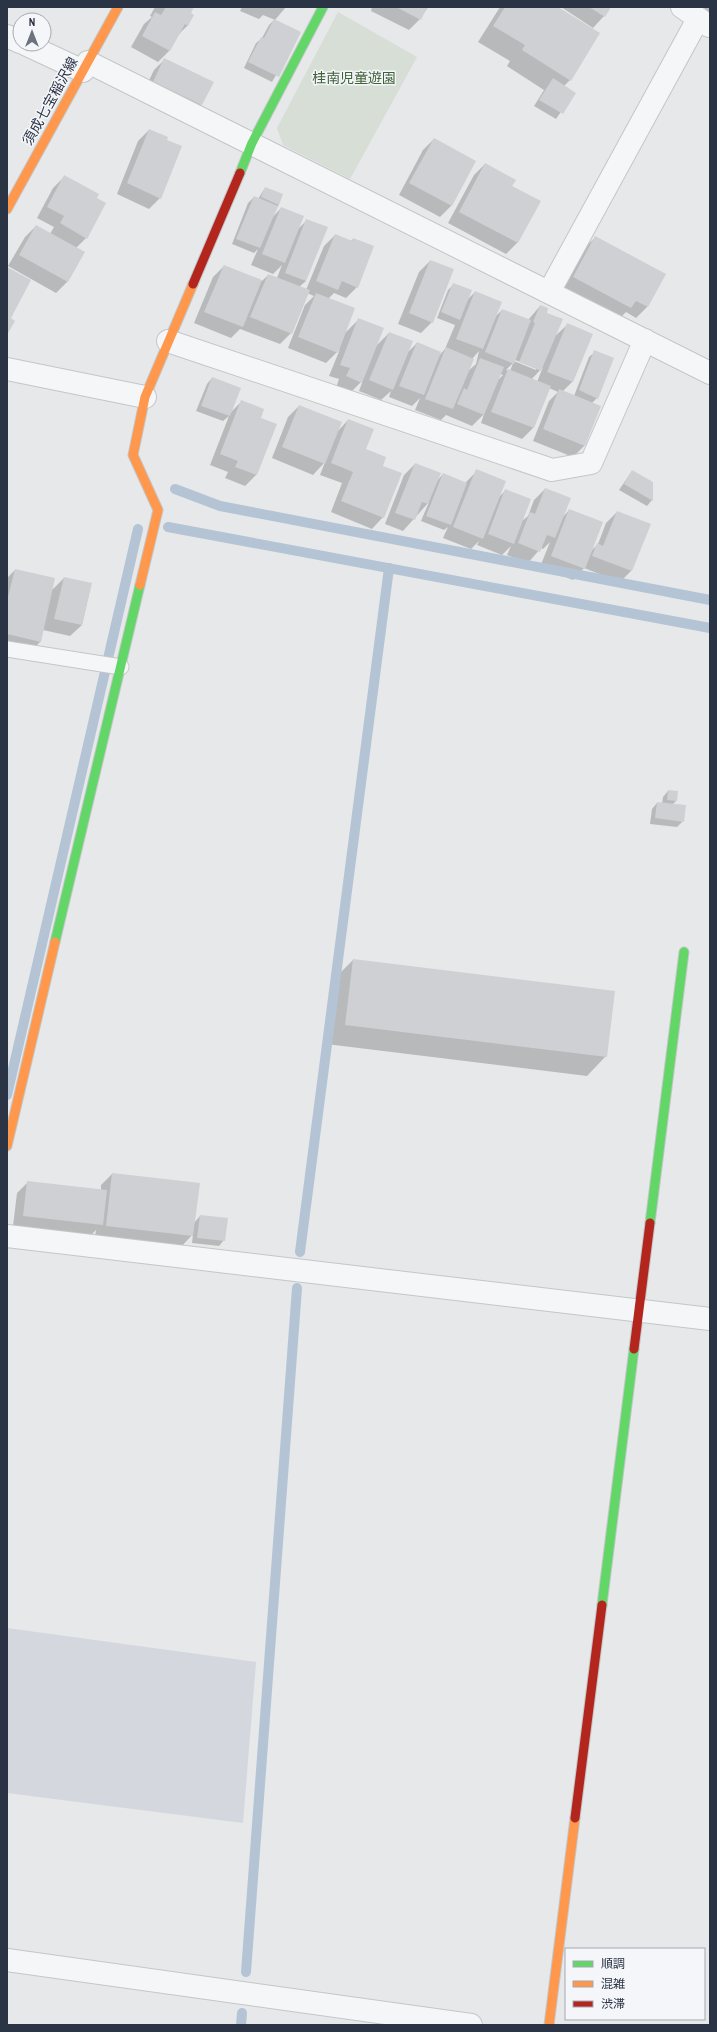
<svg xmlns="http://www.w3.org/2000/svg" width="717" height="2032" font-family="'Archivo Narrow','Noto Sans JP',sans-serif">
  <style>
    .built { fill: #d4d7dd }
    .green { fill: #d6ded6 }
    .shadow { fill: #0003; fill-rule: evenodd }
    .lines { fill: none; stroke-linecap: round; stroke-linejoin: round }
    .stream { stroke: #b4c4d5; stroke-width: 10 }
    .building { fill: #ced0d3 }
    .lane-casing { stroke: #c4c6c8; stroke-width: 17 }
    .street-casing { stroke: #c4c6c8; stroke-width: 24 }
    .fast-casing { stroke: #c4c6c8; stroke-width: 11 }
    .slow-casing { stroke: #c4c6c8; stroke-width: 11 }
    .jam-casing { stroke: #c4c6c8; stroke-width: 11 }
    .lane { stroke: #f5f6f7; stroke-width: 15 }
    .street { stroke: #f5f6f7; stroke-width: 22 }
    .fast { stroke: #63d668; stroke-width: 9 }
    .slow { stroke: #ff974d; stroke-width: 9 }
    .jam { stroke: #b3261e; stroke-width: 9 }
    .labels { text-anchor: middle; stroke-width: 3; stroke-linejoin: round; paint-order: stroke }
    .park-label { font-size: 14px; fill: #3f6138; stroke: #f4f6f9 }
    .street-label { font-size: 14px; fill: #2b3445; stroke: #f4f6f9 }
  </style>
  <rect width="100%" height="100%" fill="#e6e8ea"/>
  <polygon class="built" points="7,1628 256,1662 243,1823 7,1793"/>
  <polygon class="green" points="338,12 417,57 350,179 283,145 277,128"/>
  <g class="shadow">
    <polygon points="155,7 193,7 189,14 188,25 178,35 169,51 158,62 131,47 144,24 152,17 150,16"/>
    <polygon points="242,7 286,7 275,20 263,15 259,19 240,11"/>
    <polygon points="372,7 428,7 420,19 409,30 371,11"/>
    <polygon points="500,7 556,7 570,80 564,86 574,93 556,119 534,106 544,90 507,66 510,61 478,42"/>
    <polygon points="561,7 610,7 604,16 593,28"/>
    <polygon points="695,7 710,7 710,22"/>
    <polygon points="274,20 300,33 272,82 244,68 256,43 262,38 269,25"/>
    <polygon points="165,59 201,105 190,116 143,93 154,70"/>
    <polygon points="149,130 165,141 160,198 149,209 117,194 138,141"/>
    <polygon points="434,139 475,161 451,206 440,217 399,195 423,150"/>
    <polygon points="485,164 511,186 540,202 517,243 506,254 448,223 474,175"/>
    <polygon points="64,177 86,238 76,248 84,252 67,282 56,293 8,266 25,237 36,226 50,234 54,227 37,218 53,188"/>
    <path d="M265,188L279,204L272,218L281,208L298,229L307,220L306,281L299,287L306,290L324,246L335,235L351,241L353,239L357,287L346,298L334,293L328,299L344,334L359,319L376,346L389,333L408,352L417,343L438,357L445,349L455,325L437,318L448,290L454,284L466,301L475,292L494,318L502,310L528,320L540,306L546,313L553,338L567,325L591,334L572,382L563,391L574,396L589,357L595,352L597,398L592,403L584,446L573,457L533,441L549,401L558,392L549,388L533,428L522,439L481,423L484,414L472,426L446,415L441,420L415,410L420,398L412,406L389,397L391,391L381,400L359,391L363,380L350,393L336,388L339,379L329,376L340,349L326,363L288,348L305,305L314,296L307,293L291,333L280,344L240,329L231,338L194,323L213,277L224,266L262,281L268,275L277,278L282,265L273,274L251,265L258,249L254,253L232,244L248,203L254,197L258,199ZM479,351L476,364L467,372L472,359ZM515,360L536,368V370L514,361ZM513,363L510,371L506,370ZM543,367L537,382L531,380ZM500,374L503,375L496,382Z"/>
    <polygon points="596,237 665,275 647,307 636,318 626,312 619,319 562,288 584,248"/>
    <polygon points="430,261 432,322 421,333 398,324 419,272"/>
    <polygon points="212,378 230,413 242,401 259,419 275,425 256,475 245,486 225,478 228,472 210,465 229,416 223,421 196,411 207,384"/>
    <polygon points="299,406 337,432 348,420 365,450 382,467 383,517 372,529 331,512 342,483 320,475 325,462 313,475 272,458 288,417"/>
    <polygon points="415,464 436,482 443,474 465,483 477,471 498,498 506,490 521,522 528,516 534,500 545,489 563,517 569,510 591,551 598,544 606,523 617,512 650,524 631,571 620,582 584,568 573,580 540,567 550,542 543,549 541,548 528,563 507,555 511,546 502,555 477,545 479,541 471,549 443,538 448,527 444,530 421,521 429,502 403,531 385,524 404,475"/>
    <polygon points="632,471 652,500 647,506 619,490"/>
    <polygon points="15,570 51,591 64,578 91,584 82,625 70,636 43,630 40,642 29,653 7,648 7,574 7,578"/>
    <polygon points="668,791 676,801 672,805 683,821 677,827 650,824 652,809 657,803 662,804 663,797"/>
    <polygon points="353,960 606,1056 587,1076 326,1044 333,980"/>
    <polygon points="112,1174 194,1223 200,1216 224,1240 219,1246 192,1243 193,1234 181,1247 95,1237 96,1230 91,1235 13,1226 17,1193 28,1182 101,1190 101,1185"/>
  </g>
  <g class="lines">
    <g class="stream">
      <polyline points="175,489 220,506 710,600"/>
      <polyline points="168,527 710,628"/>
      <polyline points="7,1095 138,529"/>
      <polyline points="300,1252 389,568"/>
      <polyline points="246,1972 297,1288"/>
      <polyline points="241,2025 242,2013"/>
    </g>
  </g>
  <g class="building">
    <polygon points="166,7 194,7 191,13 194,15 188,26 185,24 170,51 142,36 155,12 161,15"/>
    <polygon points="396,7 427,7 421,20"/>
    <polygon points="505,7 558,7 600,33 571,81 522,50 525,45 493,26"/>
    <polygon points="589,7 611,7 605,17"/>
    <polygon points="274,19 301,32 279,77 248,62 261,37 264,38"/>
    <polygon points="164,58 214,82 202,105 153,82"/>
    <polygon points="553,78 576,93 563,114 539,100"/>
    <polygon points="149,129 168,137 167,140 182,146 161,199 127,183"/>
    <polygon points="434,138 476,161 452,206 409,183"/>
    <polygon points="485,163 516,180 512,186 541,201 518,243 459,212"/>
    <polygon points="64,175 99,194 97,198 106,203 87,239 60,223 64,216 47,207"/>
    <polygon points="265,187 283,194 279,205 261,197"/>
    <polygon points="254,196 278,206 260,248 236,239"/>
    <polygon points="281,207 304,216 285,263 262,254"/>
    <polygon points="306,219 328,227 306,281 285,273"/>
    <polygon points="36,225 85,252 68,282 19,255"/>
    <polygon points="335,234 352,241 353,238 374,246 358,288 342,281 338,290 316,281"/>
    <polygon points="595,236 666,274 648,307 636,301 631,308 573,277"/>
    <polygon points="430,260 454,269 433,323 409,313"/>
    <polygon points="224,265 262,280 243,327 204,312"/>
    <polygon points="7,267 31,280 11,318 15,321 7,335"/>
    <polygon points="268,274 310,290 292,334 250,317"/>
    <polygon points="453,283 472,290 460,320 441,312"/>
    <polygon points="475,291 502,302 483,349 456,339"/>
    <polygon points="316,293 355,308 338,353 298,337"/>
    <polygon points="540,305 548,308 547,313 563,319 541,371 519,362 535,323 533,322"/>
    <polygon points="502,309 531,320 514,364 485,352"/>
    <polygon points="358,318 384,328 362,383 346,376 350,368 340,365"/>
    <polygon points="567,323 593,334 573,382 547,372"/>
    <polygon points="389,332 413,341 393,390 369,380"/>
    <polygon points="417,342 441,352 424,395 399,386"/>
    <polygon points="446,347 474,359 453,409 425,399"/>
    <polygon points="594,350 614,358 598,399 579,390"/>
    <polygon points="480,358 504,367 484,415 457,404 464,388 467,390"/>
    <polygon points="508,369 551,386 534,428 491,412"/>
    <polygon points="212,377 241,388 230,416 201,406"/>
    <polygon points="559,389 601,406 585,446 543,429"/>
    <polygon points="241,400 264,409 261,418 277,424 257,475 235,467 238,461 220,454"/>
    <polygon points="299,405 342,422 325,464 282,447"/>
    <polygon points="348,419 374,429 366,449 386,457 383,466 402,473 384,518 341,501 353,472 331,463"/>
    <polygon points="415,463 441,473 428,504 422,502 415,520 395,513"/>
    <polygon points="476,469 506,481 483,539 453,527"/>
    <polygon points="632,470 653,482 653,501 624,484"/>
    <polygon points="443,473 467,483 451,525 426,516"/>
    <polygon points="545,488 571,498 555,538 547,535 540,552 518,543 530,512 535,514"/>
    <polygon points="505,489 531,499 514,544 488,534"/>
    <polygon points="569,509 603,522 585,569 551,556"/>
    <polygon points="617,511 651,524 632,571 592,556 597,543 603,546"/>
    <polygon points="15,569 55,578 41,642 7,634 7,601"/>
    <polygon points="64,577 92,583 82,625 54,619"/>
    <polygon points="668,790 678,791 677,801 667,800"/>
    <polygon points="657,802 686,805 684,822 655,818"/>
    <polygon points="353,959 615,991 607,1057 345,1025"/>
    <polygon points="112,1173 200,1183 193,1236 106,1226"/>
    <polygon points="27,1181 107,1190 103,1225 23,1216"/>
    <polygon points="200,1215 228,1218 225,1241 197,1238"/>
  </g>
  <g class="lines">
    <g class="lane-casing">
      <polyline id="lane" points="7,649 121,667"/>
    </g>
    <g class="street-casing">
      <g id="street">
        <polyline points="682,7 709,26"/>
        <polyline points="7,36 20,42"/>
        <polyline points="25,44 83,71"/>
        <polyline points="88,62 710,373"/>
        <polyline points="549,292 698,19"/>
        <polyline points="168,341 552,470 591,463 645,340"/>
        <polyline points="7,369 145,397"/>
        <polyline points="7,1236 710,1319"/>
        <polyline points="7,1960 471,2025"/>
      </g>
    </g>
    <g class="fast-casing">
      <g id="fast">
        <polyline points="240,173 252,143 323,7"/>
        <polyline points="55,942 140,585"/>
        <polyline points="650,1223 684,952"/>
        <polyline points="602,1605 634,1349"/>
      </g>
    </g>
    <g class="slow-casing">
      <g id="slow">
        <polyline points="7,209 118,7"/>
        <polyline points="140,585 158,510 133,455 145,397 193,284"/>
        <polyline points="7,1146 55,942"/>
        <polyline points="549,2025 575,1818"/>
      </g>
    </g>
    <g class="jam-casing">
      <g id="jam">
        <polyline points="193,284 240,173"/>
        <polyline points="634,1349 650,1223"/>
        <polyline points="575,1818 602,1605"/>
      </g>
    </g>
    <use href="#lane" class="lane"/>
    <use href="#street" class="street"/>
    <use href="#fast" class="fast"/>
    <use href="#slow" class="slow"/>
    <use href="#jam" class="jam"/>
  </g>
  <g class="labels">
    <g class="park-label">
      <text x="354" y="83">桂南児童遊園</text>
    </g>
    <g class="street-label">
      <text transform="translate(50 101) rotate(-61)" y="5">須成七宝稲沢線</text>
    </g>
  </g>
  <rect width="717" height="2032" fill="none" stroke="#2b3445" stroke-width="16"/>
  <rect x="565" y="1948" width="140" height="72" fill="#f4f6f9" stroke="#a4a8b1"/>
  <rect x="573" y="1961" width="20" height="6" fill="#63d668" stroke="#a4a8b1"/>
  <text x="601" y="1968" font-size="12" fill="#2b3445">順調</text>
  <rect x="573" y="1981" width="20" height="6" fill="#ff974d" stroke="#a4a8b1"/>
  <text x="601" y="1988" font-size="12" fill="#2b3445">混雑</text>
  <rect x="573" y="2001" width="20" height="6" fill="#b3261e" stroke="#a4a8b1"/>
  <text x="601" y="2008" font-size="12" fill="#2b3445">渋滞</text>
  <g transform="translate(32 32)"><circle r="19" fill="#f4f6f9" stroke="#a4a8b1"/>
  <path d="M0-3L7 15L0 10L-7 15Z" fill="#6c737f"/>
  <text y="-6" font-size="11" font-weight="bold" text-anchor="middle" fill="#2b3445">N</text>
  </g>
</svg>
